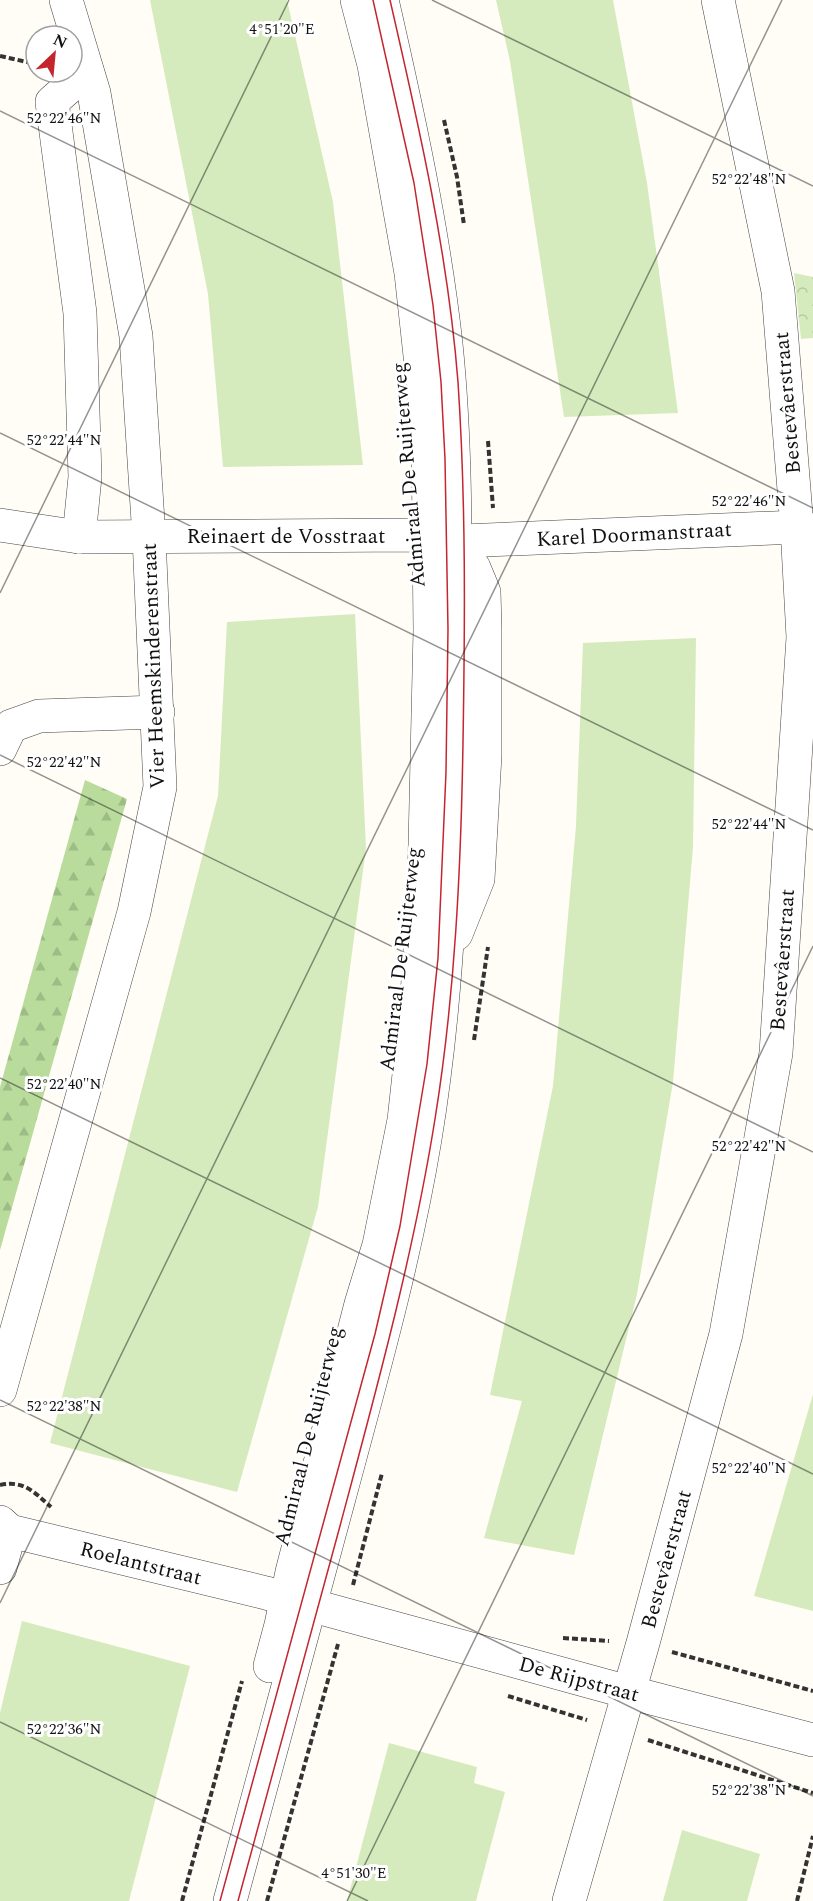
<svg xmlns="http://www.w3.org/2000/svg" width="813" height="1901" font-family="Spectral,serif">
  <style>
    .forest { fill: url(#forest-firs) }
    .park { fill: url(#park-crowns) }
    .garden { fill: #d5ebbd }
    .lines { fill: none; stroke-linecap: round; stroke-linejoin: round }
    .minor-casing { stroke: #444; stroke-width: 34 }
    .path { stroke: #333; stroke-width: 4; stroke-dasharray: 6 3; stroke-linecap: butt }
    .minor { stroke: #fff; stroke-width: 33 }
    .tram { stroke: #c4262e; stroke-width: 1.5 }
    .ticks { fill: none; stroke: #111; stroke-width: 1.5; stroke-opacity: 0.45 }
    .labels { text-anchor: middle; stroke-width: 6; stroke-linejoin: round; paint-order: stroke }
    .street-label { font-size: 21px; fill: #111; stroke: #fff }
    .ticks-label { font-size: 15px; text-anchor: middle; fill: #111; stroke: #fff; stroke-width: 6; stroke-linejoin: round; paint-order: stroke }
  </style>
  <defs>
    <pattern id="forest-firs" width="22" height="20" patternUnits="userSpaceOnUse" patternTransform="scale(1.5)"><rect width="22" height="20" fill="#b9dc9c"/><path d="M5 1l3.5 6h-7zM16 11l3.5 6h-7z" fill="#9ebc85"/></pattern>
    <pattern id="park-crowns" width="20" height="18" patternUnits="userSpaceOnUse" patternTransform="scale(1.5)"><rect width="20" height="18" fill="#d5ebbd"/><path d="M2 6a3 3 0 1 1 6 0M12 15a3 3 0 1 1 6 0" fill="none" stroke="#b6c8a1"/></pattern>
  </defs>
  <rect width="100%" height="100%" fill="#fffdf5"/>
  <polygon class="forest" points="85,780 127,799 0,1250 0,1087"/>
  <polygon class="park" points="794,273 813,277 813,338 801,339"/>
  <g class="garden">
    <polygon points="150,0 287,0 333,202 363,465 223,467 208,294"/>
    <polygon points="496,0 613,0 647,183 678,413 564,417 510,61"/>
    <polygon points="355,614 366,848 318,1207 237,1492 50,1443 218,796 227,622"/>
    <polygon points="696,638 693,847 673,1082 637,1294 574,1555 484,1538 522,1401 490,1395 553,1086 576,826 583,643"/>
    <polygon points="813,1394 813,1611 754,1596"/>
    <polygon points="22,1621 190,1666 129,1901 0,1901 0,1713"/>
    <polygon points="389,1743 477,1767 474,1783 505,1792 476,1901 347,1901"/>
    <polygon points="682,1830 760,1854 747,1901 663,1901"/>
  </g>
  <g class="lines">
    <g class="minor-casing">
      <g id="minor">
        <polyline points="0,525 79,537 413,535 463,541 797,527 813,530"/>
        <polyline points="79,537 85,477 80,313 52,102 87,71"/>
        <polyline points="0,749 11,726 39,716 158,712"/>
        <polyline points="456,934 478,879 485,755 485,628 484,592 474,568 456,541"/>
        <polyline points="0,1390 134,912 160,787 149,537 136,336 94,93 66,0"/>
        <polyline points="0,1522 10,1531 266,1593 628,1692 813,1740"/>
        <polyline points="0,1568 10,1531"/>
        <polyline points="270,1666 281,1625 292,1572 361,1304 379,1245 404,1120 416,1011 424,887 430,630 428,429 411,273 374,65 357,0"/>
        <path d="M230,1901C266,1767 303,1632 339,1498C371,1379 405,1260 425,1139C451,982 454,823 455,664C455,558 457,450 446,344C433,228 408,114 382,0"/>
        <polyline points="569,1901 643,1643 726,1334 776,1053 803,637 797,527 778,291 718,0"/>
      </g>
    </g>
    <g class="path">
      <polyline points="0,56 36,64"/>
      <polyline points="444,120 457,177 464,225"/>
      <polyline points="488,441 493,508"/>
      <polyline points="474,1040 488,947"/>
      <path d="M0,1485C24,1480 34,1492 51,1507"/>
      <polyline points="353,1585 382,1473"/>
      <polyline points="563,1638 609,1641"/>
      <polyline points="672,1652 813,1691"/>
      <polyline points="508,1696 587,1720"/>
      <polyline points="648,1740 813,1793"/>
      <polyline points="182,1901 242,1681"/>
      <polyline points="267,1901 338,1644"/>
      <polyline points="797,1901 813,1836"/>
    </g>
    <use href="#minor" class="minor"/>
    <g class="tram">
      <polyline points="220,1901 375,1334 400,1226 427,1064 438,958 446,772 448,629 445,459 441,382 433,305 414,183 373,0"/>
      <path d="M238,1901C272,1776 306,1651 340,1526C376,1391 413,1257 435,1119C455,995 461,868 463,742C465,622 466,502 458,382C448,254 419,126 390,0"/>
    </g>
  </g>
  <path class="ticks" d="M432,0L813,186M0,111L813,508M0,433L813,830M0,593L289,0M0,755L813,1152M0,1078L813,1474M0,1400L813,1796M0,1603L782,0M0,1722L368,1901M347,1901L813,946"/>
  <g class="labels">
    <g class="street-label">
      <text transform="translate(787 403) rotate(-95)" y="7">Bestevâerstraat</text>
      <text transform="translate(408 475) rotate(-95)" y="7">Admiraal De Ruijterweg</text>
      <text transform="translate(634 534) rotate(-3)" y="7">Karel Doormanstraat</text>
      <text x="286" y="543">Reinaert de Vosstraat</text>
      <text transform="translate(153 666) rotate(-92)" y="7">Vier Heemskinderenstraat</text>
      <text transform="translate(400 959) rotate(-83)" y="7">Admiraal De Ruijterweg</text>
      <text transform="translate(782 960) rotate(-86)" y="7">Bestevâerstraat</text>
      <text transform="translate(308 1436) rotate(-76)" y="7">Admiraal De Ruijterweg</text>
      <text transform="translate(666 1559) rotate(-75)" y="7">Bestevâerstraat</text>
      <text transform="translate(141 1563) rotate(14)" y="7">Roelantstraat</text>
      <text transform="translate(579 1679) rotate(15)" y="7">De Rijpstraat</text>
    </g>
  </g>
  <g class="ticks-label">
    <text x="282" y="34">4°51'20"E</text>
    <text x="64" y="123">52°22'46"N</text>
    <text x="749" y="184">52°22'48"N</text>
    <text x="64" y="445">52°22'44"N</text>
    <text x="749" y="506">52°22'46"N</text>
    <text x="64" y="767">52°22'42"N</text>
    <text x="749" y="829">52°22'44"N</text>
    <text x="64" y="1089">52°22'40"N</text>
    <text x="749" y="1151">52°22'42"N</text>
    <text x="64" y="1411">52°22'38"N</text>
    <text x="749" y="1473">52°22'40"N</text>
    <text x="64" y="1734">52°22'36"N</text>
    <text x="749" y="1795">52°22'38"N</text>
    <text x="354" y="1878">4°51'30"E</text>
  </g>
  <g transform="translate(54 54) rotate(26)"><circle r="28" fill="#ffffff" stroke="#a0a0a0" stroke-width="1.5"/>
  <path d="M0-4.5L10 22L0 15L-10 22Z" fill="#c4262e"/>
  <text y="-9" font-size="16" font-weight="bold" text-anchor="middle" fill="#111111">N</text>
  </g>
</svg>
